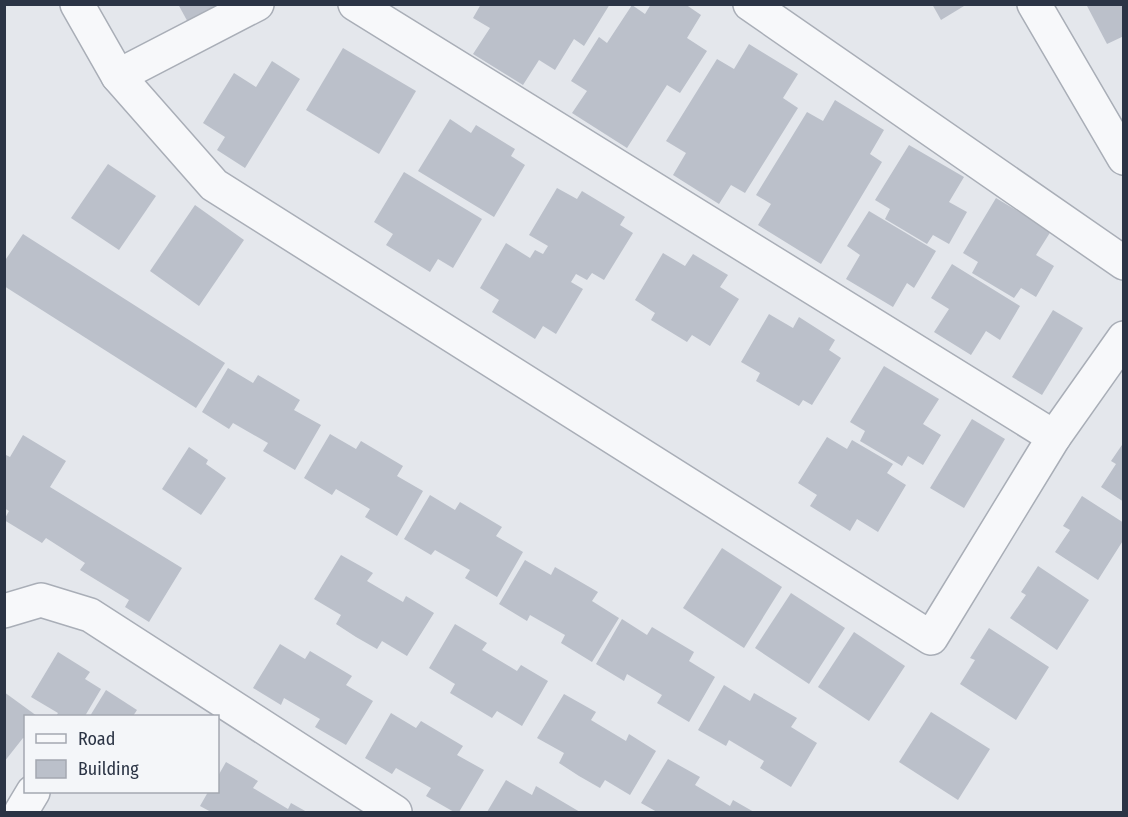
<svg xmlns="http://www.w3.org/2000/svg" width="1128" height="817" font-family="'Fira Sans Condensed',sans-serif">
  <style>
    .building { fill: #bbc0ca }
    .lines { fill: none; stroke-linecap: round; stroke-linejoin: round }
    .street-casing { stroke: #a9aeb7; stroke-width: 36 }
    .street { stroke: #f7f8fa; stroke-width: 33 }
  </style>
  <rect width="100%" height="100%" fill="#e4e7ec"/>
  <g class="building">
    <polygon points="178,4 231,4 190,26"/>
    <polygon points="481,4 610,4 584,46 574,39 555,70 539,60 523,85 473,54 490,28 473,18"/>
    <polygon points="651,4 685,4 701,15 687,38 707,51 680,93 667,85 627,148 572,113 587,91 571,81 599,37 607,43 632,5 645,14"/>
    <polygon points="932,4 963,4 964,6 941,20"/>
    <polygon points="1086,4 1124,4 1124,36 1107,44"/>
    <polygon points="749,44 798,74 783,98 798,108 745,193 731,185 719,204 673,175 686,153 666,141 717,59 734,69"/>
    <polygon points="343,48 416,91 379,154 306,110"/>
    <polygon points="272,61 300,79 245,168 217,150 225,137 203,123 234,73 256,87"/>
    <polygon points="835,100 884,130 870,154 882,162 821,264 758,225 771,204 756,195 807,112 823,121"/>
    <polygon points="450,119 471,133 476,125 515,149 511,156 525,165 494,217 418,171"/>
    <polygon points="909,145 964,177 949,202 967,212 949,244 933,235 927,244 885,219 890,209 875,200"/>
    <polygon points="108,164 156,196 119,250 71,218"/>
    <polygon points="404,172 482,219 453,268 438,259 430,272 386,245 393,234 374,222"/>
    <polygon points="557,188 577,199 582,191 625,217 620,225 633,233 604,280 592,273 587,280 576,274 571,282 583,289 556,334 543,326 535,339 492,312 499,300 480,288 506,243 530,258 535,250 543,254 548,246 529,235"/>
    <polygon points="996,198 1051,231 1036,255 1054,266 1036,297 1021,288 1014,298 972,273 978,262 963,253"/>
    <polygon points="195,205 244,240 199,306 150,271"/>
    <polygon points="869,211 936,251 914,288 907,283 893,307 846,279 860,255 847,246"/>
    <polygon points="23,234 225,363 196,408 4,286 4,262"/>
    <polygon points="663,253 685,266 693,254 728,275 720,287 739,299 710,346 692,335 687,342 651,320 655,313 635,300"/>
    <polygon points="952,264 1020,306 1000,340 986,331 971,355 934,332 949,309 931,298"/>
    <polygon points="1053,310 1083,328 1042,395 1012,377"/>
    <polygon points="769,314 793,328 799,317 835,340 829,350 841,358 812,405 803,400 799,406 756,381 760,373 741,362"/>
    <polygon points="884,366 939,399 923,424 941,435 923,465 908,456 902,466 860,441 865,431 850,422"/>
    <polygon points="228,368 253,383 258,375 300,400 294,410 321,425 295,470 263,451 268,443 233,423 229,429 202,412"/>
    <polygon points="972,419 1005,439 964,508 930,488"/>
    <polygon points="330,434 356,449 361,441 403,466 397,476 423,491 397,536 365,517 370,509 336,489 332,495 304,478"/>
    <polygon points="23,435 66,461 50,487 182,568 149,622 125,607 129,600 80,570 85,563 46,538 42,543 4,520 9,511 4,508 4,454 10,457"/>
    <polygon points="827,437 847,449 852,440 893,464 887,473 906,485 878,532 857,519 850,531 810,506 817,495 798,483"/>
    <polygon points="1124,442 1124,502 1101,487 1116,464 1111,461"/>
    <polygon points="189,447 208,460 206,464 226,478 201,515 162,489"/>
    <polygon points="430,495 455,510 460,502 502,527 496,536 523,552 497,597 465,578 470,570 435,550 431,555 404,539"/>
    <polygon points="1082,496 1124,523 1124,539 1098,580 1055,552 1070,530 1063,526"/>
    <polygon points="722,548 782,587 744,648 683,608"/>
    <polygon points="341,555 373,573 367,581 403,602 406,596 434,613 407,656 382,641 377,649 356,637 336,624 341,615 314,599"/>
    <polygon points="525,560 551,575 555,567 598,592 592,601 619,618 592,662 561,643 565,635 530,615 527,621 499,604"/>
    <polygon points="1038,566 1089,600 1057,650 1010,618 1026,595 1021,592"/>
    <polygon points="791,593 845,628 809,684 755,648"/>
    <polygon points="622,619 647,635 652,627 694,652 689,661 715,677 689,722 657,703 662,695 627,674 624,681 596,664"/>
    <polygon points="455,624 487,643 482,650 517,671 521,665 548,681 522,726 497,711 492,718 450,693 455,684 429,668"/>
    <polygon points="989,628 1049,667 1016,720 960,684 975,660 970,658"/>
    <polygon points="854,632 905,666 869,721 818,687"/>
    <polygon points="280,644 305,659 310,651 352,676 346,685 373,701 346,745 315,727 320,719 284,698 281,705 253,688"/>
    <polygon points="58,652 90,672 85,679 101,689 85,716 56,716 58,713 31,697"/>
    <polygon points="724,685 750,701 754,693 797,718 791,727 817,743 791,787 760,768 764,761 729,740 726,746 698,730"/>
    <polygon points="106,690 137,710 133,716 90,716"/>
    <polygon points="4,692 37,716 26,716 26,739 23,738 4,762"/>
    <polygon points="564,694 596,712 591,720 626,741 629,734 656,751 630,795 605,780 600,788 579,776 559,763 564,753 537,738"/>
    <polygon points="931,712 990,749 958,800 899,762"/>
    <polygon points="391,713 416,728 421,721 463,746 457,755 484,770 459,812 454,812 426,796 431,788 396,768 392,774 365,758"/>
    <polygon points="668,759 700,777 695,785 730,806 733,800 754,812 657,812 641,803"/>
    <polygon points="226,762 258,781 253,788 288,809 291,803 307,812 211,812 200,806 208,792 218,792 218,776"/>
    <polygon points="506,780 532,795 536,786 580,812 487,812"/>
  </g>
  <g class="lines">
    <g class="street-casing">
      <g id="street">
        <polyline points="77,4 118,76 214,185 931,638 1054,437 1124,338"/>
        <polyline points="355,4 1054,437"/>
        <polyline points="750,4 1124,263"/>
        <polyline points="1034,4 1124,158"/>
        <polyline points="118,76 257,4"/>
        <polyline points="4,611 41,600 90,615 395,812"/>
        <polyline points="21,812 33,792"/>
      </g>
    </g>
    <use href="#street" class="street"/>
  </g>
  <rect width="1128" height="817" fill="none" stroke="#2b3445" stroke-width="12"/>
  <rect x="24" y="715" width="195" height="78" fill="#f4f6f9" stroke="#a4a8b1" stroke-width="1.5"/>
  <rect x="36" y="734" width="30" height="9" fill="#f7f8fa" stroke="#a4a8b1" stroke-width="1.5"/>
  <text x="78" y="745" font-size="18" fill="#2b3445">Road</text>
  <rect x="36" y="760" width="30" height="18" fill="#bbc0ca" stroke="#a4a8b1" stroke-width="1.5"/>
  <text x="78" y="775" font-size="18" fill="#2b3445">Building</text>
</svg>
